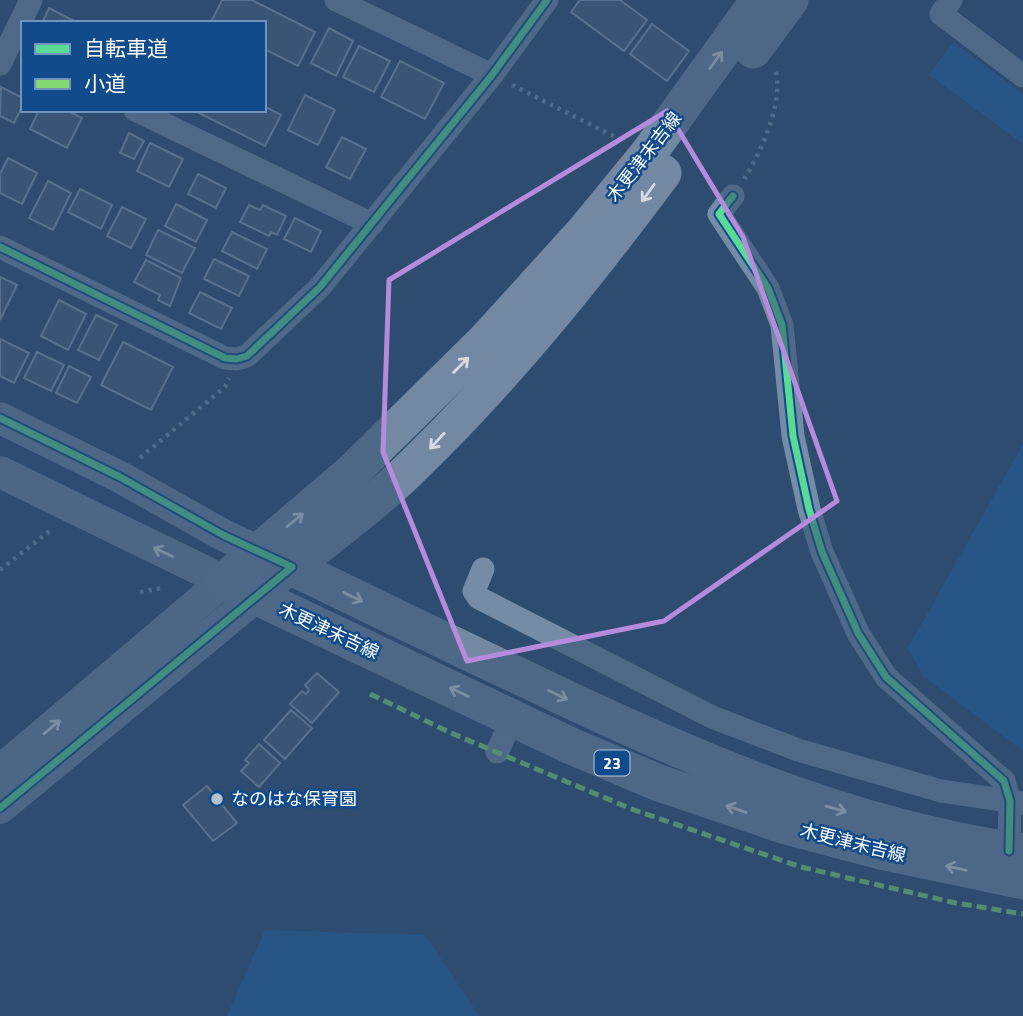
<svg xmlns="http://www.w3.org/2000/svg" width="1023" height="1016" font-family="'Titillium Web','Noto Sans JP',sans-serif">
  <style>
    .green { fill: #2160a1 }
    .building { fill: #47617e; stroke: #889cb2; stroke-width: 2 }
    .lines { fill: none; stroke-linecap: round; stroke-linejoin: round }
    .path { stroke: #748ca5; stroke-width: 4.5; stroke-dasharray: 3.5 5; stroke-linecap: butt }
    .street { stroke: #748ca5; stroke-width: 23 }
    .secondary { stroke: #6f879f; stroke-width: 32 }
    .primary { stroke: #7388a2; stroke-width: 37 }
    .quiet { stroke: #83d873; stroke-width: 5; stroke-dasharray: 10 5; stroke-linecap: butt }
    .cycleway-casing { stroke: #114b8b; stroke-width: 11 }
    .cycleway { stroke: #5adb95; stroke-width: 7 }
    .oneway { stroke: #d5dbe3 }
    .oneway2 { stroke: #d4dbe2 }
    .marked { fill: none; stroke: #b68bdc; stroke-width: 5; stroke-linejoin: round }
    .poi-dot { fill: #b6c0cd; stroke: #114b8b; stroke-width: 2.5 }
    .labels { text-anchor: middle; stroke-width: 5; stroke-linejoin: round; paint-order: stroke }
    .shield { fill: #114b8b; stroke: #b8c9dc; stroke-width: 2 }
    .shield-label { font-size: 16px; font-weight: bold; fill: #fff }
    .street-label { font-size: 18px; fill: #fff; stroke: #114b8b }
    .poi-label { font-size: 18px; fill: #fff; stroke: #114b8b; text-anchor: start }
  </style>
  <rect width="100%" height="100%" fill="#2d4c6f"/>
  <g class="green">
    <polygon points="953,42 1023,94 1023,144 929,75"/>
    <polygon points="1023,444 1023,751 923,676 908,648"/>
    <polygon points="265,930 425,935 479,1016 227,1016"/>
  </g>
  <g class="building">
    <polygon points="222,0 252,0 315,32 298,66 264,49 264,23 211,22"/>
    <polygon points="580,0 620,0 647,20 624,51 571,12"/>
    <polygon points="49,8 78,23 42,23"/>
    <polygon points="652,24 689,51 667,81 630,54"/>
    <polygon points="329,28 353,41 336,76 311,63"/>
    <polygon points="359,46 390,61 374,92 343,77"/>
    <polygon points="400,61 444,83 425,119 381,97"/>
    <polygon points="1,87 23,98 23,105 14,123 0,116"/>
    <polygon points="305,95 335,110 318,145 288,130"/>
    <polygon points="264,106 281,115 265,146 193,110 264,110"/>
    <polygon points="39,110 66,110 82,118 67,148 30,129"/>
    <polygon points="129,133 144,141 134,159 120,153"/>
    <polygon points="342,137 366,149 350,179 326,167"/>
    <polygon points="150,143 183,159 169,187 137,171"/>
    <polygon points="8,158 37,173 22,204 0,193 0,174"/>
    <polygon points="198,174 226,188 216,208 188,194"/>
    <polygon points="48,181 71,193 53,230 29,218"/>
    <polygon points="80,189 112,205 101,229 68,212"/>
    <polygon points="176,204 207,220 196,242 165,226"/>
    <polygon points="249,205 260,210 263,205 286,216 277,235 271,232 269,236 240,222"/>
    <polygon points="122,207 146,219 131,248 107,236"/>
    <polygon points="295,218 321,231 311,252 284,239"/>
    <polygon points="158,230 195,248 182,273 146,255"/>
    <polygon points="232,232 267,249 257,269 222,251"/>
    <polygon points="214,259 249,276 239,296 204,279"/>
    <polygon points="146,260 181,278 170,306 158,300 160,295 134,282"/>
    <polygon points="0,277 17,285 0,320"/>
    <polygon points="200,292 232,308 221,329 189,313"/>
    <polygon points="59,300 86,314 68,350 41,336"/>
    <polygon points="96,315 117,325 99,360 78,350"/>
    <polygon points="0,339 29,353 14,383 0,376"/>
    <polygon points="123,342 173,367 151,410 101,385"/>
    <polygon points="37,352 64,365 51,391 24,378"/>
    <polygon points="69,366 91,377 77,403 56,393"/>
    <polygon points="317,673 339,692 312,723 290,704 302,691 306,694 309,690 305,685"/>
    <polygon points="291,710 312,728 285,759 264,740"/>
    <polygon points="259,744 280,763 259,787 241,771 249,763 245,760"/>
    <polygon points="207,786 237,823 213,841 183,805"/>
  </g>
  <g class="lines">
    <g class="path">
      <polyline points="512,85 623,141"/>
      <path d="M744,179C761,153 785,99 775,69"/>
      <polyline points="140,458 225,387 229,378"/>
      <polyline points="0,570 52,529"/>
      <polyline points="140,592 161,588"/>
    </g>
    <g class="street">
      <polyline points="336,0 492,75"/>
      <polyline points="951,0 941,14 1023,76"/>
      <polyline points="0,64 31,0"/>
      <polyline points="135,110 372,224"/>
      <polyline points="733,196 719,214 768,288 782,325 793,436 809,509 822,552 858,633 886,677 1004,781 1010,801 1009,851"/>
      <polyline points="0,247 225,358 237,359 247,356 320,287 492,75 547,0"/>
      <polyline points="483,569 474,591 479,598 712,717 798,750 941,791 1023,803"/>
      <polyline points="497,752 513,718"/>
    </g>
    <g class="secondary">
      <polyline points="0,418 120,477 223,535 292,567 0,808"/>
      <polyline points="0,472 224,581 0,771"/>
    </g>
    <g class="primary">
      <polyline points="759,0 648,154 584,232 485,341 352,472 224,581 571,746 659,783 783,825 885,852 1023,881"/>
      <polyline points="753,50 790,0"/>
      <path d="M663,173C587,275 506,376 414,465C377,502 332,534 292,567C368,604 444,641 521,677C681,754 845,827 1023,852"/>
    </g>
    <polyline class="quiet" points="370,694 451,733 634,810 801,867 956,903 1023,914"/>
    <g class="cycleway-casing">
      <g id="cycleway">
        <polyline points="733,196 719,214 768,288 782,325 793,436 809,509 822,552 858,633 886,677 1004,781 1010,801 1009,851"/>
        <polyline points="0,247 225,358 237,359 247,356 320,287 492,75 547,0"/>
        <polyline points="0,418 120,477 223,535 292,567 0,808"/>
      </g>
    </g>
    <use href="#cycleway" class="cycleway"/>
  </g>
  <defs><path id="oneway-shaft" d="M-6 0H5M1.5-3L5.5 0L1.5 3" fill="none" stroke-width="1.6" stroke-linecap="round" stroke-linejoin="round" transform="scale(1.75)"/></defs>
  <g class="oneway">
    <use href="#oneway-shaft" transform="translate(716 60) rotate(-54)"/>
    <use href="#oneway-shaft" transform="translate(648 193) rotate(126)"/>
    <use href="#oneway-shaft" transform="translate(461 365) rotate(-45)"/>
    <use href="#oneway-shaft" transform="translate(437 441) rotate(133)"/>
    <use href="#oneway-shaft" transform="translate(295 520) rotate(-40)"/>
    <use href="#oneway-shaft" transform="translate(353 597) rotate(26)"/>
    <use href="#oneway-shaft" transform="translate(459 692) rotate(-155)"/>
    <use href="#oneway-shaft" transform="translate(558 695) rotate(26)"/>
    <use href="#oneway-shaft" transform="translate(736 809) rotate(-161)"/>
    <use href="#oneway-shaft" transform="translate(836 809) rotate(16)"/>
    <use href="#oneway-shaft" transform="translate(956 868) rotate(-167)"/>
  </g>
  <g class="oneway2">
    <use href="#oneway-shaft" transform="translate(163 552) rotate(-154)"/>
    <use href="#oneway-shaft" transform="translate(52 727) rotate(-40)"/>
  </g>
  <path d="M0 0H1023V1016H0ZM667,111L743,237L837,501L664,621L467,661L383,452L389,280Z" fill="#2d4c6f" fill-opacity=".55" fill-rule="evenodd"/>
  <path class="marked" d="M667,111L743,237L837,501L664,621L467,661L383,452L389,280Z"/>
  <circle class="poi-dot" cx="217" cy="799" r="7"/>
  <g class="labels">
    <rect class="shield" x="594.5" y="750.5" width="35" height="25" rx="5"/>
    <g class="shield-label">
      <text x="612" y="769">23</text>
    </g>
    <g class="street-label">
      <text transform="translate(644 157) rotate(-52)" y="6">木更津末吉線</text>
      <text transform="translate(329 631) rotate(25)" y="6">木更津末吉線</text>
      <text transform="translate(853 843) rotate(14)" y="6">木更津末吉線</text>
    </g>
    <g class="poi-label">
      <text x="231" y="805">なのはな保育園</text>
    </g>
  </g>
  <rect x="21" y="21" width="245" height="91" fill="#114b8b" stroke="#7093b9" stroke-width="2"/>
  <rect x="35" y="44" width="35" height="10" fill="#5adb95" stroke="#7093b9" stroke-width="2"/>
  <text x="84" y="56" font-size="21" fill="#ffffff">自転車道</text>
  <rect x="35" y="79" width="35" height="10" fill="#83d873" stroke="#7093b9" stroke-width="2"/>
  <text x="84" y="91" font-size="21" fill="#ffffff">小道</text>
</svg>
